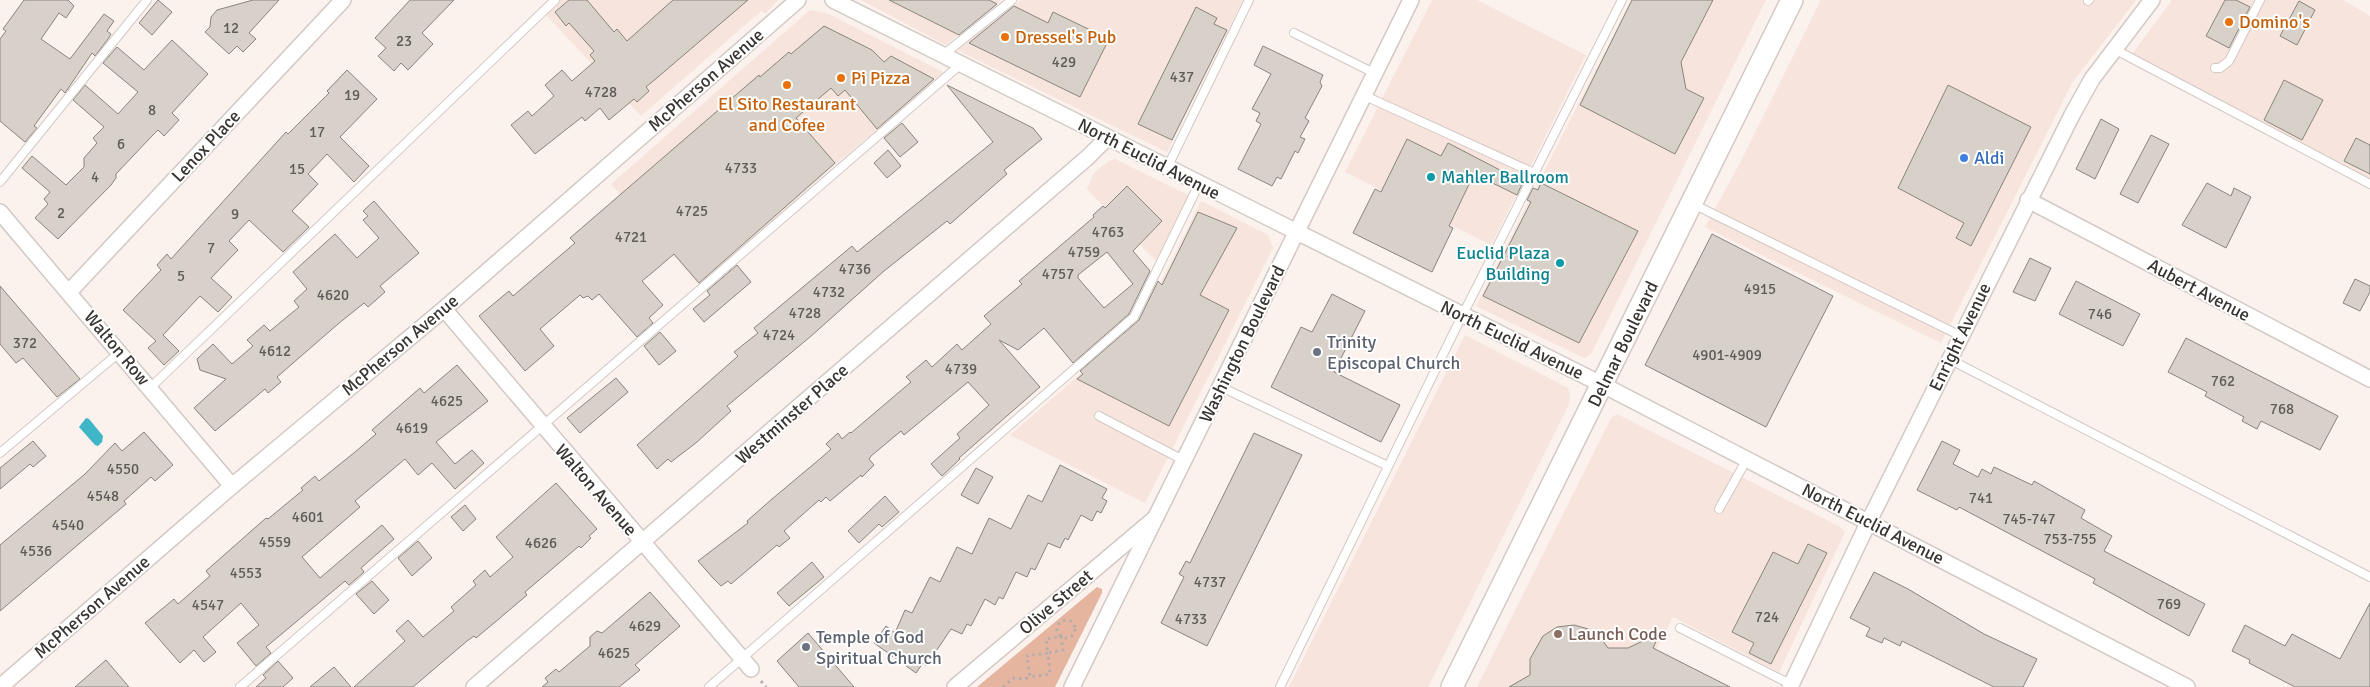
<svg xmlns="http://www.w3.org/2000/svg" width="2370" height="687" font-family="Signika,sans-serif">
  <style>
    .built { fill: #f7e4dc }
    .green { fill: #e5b5a0 }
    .water { fill: #3fb6c7 }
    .building { fill: #d7d1c9; stroke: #89847d; fill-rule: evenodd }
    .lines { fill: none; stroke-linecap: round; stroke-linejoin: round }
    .lane-casing { stroke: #d3c9c4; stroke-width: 10 }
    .street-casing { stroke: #d3c9c4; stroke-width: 18 }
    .secondary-casing { stroke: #d3c9c4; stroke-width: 24 }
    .path { stroke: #b5adaa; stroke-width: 3; stroke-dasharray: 2.5 4; stroke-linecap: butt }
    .lane { stroke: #fff; stroke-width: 8 }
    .street { stroke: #fff; stroke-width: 15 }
    .secondary { stroke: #fff; stroke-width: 21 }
    .food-dot { fill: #e8710a; stroke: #fff; stroke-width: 2 }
    .shop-dot { fill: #3f7fe0; stroke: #fff; stroke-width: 2 }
    .culture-dot { fill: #0f9aa8; stroke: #fff; stroke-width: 2 }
    .worship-dot { fill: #6b7280; stroke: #fff; stroke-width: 2 }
    .education-dot { fill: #8d6e63; stroke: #fff; stroke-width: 2 }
    .labels { text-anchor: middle; stroke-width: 4; stroke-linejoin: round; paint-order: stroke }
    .number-label { font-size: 15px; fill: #605b58 }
    .food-label { font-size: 18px; fill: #c56008; stroke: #fff; text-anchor: start }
    .street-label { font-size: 18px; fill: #383432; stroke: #fff }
    .shop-label { font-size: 18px; fill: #366cbe; stroke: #fff; text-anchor: start }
    .culture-label { font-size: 18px; fill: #0d838f; stroke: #fff; text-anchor: start }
    .worship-label { font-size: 18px; fill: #5b616d; stroke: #fff; text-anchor: start }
    .education-label { font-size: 18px; fill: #785e54; stroke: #fff; text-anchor: start }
  </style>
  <rect width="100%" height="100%" fill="#fbf1ed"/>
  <g class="built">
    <polygon points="560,0 778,0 766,13 761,11 641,116 545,14"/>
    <polygon points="861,0 1001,0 946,45"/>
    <polygon points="1021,0 1243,0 1167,152 957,50"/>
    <polygon points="1432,0 1477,0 1586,55 1491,245 1345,172"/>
    <polygon points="1631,0 1766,0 1591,354 1584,358 1476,306"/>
    <polygon points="1821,0 2136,0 2072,83 1941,343 1705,227 1740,163"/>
    <polygon points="2172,0 2343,0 2370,16 2370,178 2132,54"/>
    <polygon points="810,10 827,13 945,73 838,162 699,285 611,184"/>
    <polygon points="1115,159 1190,196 1157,262 1087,189 1094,173 1109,161"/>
    <polygon points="1201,201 1268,235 1273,248 1145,503 1010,435 1142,321"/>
    <polygon points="1465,335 1568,388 1570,394 1569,404 1428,687 1289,687"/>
    <polygon points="1617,414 1795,504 1840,527 1845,532 1779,672 1673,617 1637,687 1477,687 1611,418"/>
  </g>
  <polygon class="green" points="1097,587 1102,589 1102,593 1055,687 977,687"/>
  <polygon class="water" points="86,418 89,419 103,436 102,442 98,446 95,445 79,427"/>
  <g class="building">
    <polygon points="24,0 68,0 74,6 66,18 59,13 41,39 70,59 104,14 114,21 107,31 111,34 108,39 95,56 92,53 65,93 61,89 34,126 37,128 25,142 0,121 0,39 6,31 3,29"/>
    <polygon points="158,0 172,12 152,35 139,23"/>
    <polygon points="253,0 279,0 249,33 256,39 243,52 237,46 229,54 205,32 210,27 211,17 217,10"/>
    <polygon points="410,0 454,0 422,33 433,44 408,70 401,63 394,71 378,56 386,48 375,38"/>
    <polygon points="569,0 587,0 614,32 617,29 627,41 673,0 748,0 658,77 646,87 649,91 637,102 634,99 609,120 600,108 585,121 582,117 535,154 511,125 528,111 532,116 554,96 545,85 562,70 572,81 595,61 590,55 594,51 569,23 566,26 555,12"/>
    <polygon points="889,0 989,0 997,4 959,35"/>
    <polygon points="1632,0 1713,0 1681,62 1686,89 1704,98 1675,154 1580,105"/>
    <polygon points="2225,0 2236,0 2250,7 2229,48 2206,36"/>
    <polygon points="2299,1 2315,10 2297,45 2280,36"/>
    <polygon points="1014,6 1048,23 1053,12 1109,39 1080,97 969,43"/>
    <polygon points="1196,7 1217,18 1214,24 1227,30 1172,140 1138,124"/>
    <polygon points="824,26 872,50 884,62 891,56 934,79 877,129 845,90 838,96 831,88 796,118 835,163 699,283 674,254 653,272 642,281 663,305 649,318 653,323 637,337 599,294 592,300 588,296 583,298 580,295 540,329 554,346 525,371 479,316 509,291 513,296 575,243 570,238 759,75 760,77 789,52 791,54"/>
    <polygon points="172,40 208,74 172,113 179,120 164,136 158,130 151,137 116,174 116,178 111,185 58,239 35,218 48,204 44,199 50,192 22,168 32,156 66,185 84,167 84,158 97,143 93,138 104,127 73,100 85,85 118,114 138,92 103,63 117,47 144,70"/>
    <polygon points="1263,46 1323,75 1320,82 1322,86 1305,118 1309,121 1300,137 1305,139 1298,153 1295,151 1281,179 1277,177 1272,186 1238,169 1261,124 1256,121 1260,113 1252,109 1271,74 1254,65"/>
    <polygon points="347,70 377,99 340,137 369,166 354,182 327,154 308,174 318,184 292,211 309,227 283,252 249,220 229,241 238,250 211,278 232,297 218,312 200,296 163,335 179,351 164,365 148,348 156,341 123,310 161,270 157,265 167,254 171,259 286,132 288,134 329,93 327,91"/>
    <polygon points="2284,80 2323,100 2302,140 2264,120"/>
    <polygon points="947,85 1033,128 1042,139 1004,170 1007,174 950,224 947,221 884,271 810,337 727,406 731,411 697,442 671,462 668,459 657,469 637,445 738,356 734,352 758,333 754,328 852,246 857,252 993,142"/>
    <polygon points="1948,85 2031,127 1971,246 1956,238 1964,223 1898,188"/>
    <polygon points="2101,119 2119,129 2095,179 2076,169"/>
    <polygon points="902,123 918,142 900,157 884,138"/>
    <polygon points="2151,135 2169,144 2138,203 2120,194"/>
    <polygon points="2356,138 2370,145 2370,174 2344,161"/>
    <polygon points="1407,139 1441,156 1448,143 1523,182 1517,195 1474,174 1449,226 1453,228 1432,272 1353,233 1375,189 1381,192"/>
    <polygon points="888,150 901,166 887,178 874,163"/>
    <polygon points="1541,183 1638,231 1579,343 1483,296 1531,202 1527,200 1533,188 1538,190"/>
    <polygon points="2207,183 2231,196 2234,188 2251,197 2226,248 2182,225"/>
    <path d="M1127,186L1162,221L1133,251L1150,271L1129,314L1073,363L1044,328L1018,350L999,340L1040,387L959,458L960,459L942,476L931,464L960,438L957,434L989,405L968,382L904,435L901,431L871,456L869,459L874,465L862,477L861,475L830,501L826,497L821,502L819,500L784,531L790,538L779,547L777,545L731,584L728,581L721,586L713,578L698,561L748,523L747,521L772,499L821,458L831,449L826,444L838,433L842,439L850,432L851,433L911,382L906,377L926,360L932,367L957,344L962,350L991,324L984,316L1022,284L1019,281L1094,217L1093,215L1103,206L1105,208ZM1107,252L1133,284L1104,308L1078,278V275Z"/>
    <polygon points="374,201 419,253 380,286 385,292 368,307 364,303 338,324 277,377 281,382 268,393 265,389 215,431 194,408 226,379 200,370 197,359 213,344 232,364 253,346 247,340 264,325 270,331 299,307 294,301 307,289 293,272 335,234 357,258 379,238 363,220 368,216 363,211"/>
    <polygon points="1198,212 1237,228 1200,295 1229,310 1169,426 1077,379 1083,374 1080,371 1139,320 1158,281 1162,285"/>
    <polygon points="1712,234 1833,296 1766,427 1645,365"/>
    <polygon points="2030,258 2051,268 2035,301 2013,292"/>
    <polygon points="737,265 751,282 704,322 693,309 710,295 707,291"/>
    <polygon points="2355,279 2370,286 2370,292 2360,311 2343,303"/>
    <polygon points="2076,281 2140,314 2123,346 2059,314"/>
    <polygon points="0,286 80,379 57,397 23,358 16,363 0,344"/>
    <polygon points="1332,294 1365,311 1334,372 1400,405 1381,442 1271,387 1301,327 1312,332"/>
    <polygon points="660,332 676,351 659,365 644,346"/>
    <polygon points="2186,338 2338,416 2320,450 2261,421 2257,429 2242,421 2244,417 2205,396 2207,392 2168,372"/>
    <polygon points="457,365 488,401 436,442 455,464 472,450 484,463 455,489 432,463 418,475 405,459 355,501 360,507 302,557 320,578 382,525 394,539 361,568 364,572 349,585 345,581 266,647 271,653 256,666 237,643 259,625 241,603 203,637 216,652 204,662 194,650 180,663 145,623 174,599 178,604 210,576 206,571 266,518 268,519 303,490 301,488 315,476 319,481 355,452 376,434 372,430 420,388 424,393"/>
    <polygon points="616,378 628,392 580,433 567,418"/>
    <polygon points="144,432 173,465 155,481 151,477 124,501 126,504 0,611 0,545 85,474 115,443 122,451"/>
    <polygon points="1254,433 1302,455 1207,646 1161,623 1184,577 1179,574 1186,561 1190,563"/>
    <polygon points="33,441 46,456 33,467 30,464 0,489 0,468"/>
    <polygon points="1942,441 1960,450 1953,464 1978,477 1982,469 1991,474 1994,467 2032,485 2034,481 2085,510 2081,518 2112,536 2104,551 2205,604 2189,636 2093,583 2095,579 1959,507 1957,510 1917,490"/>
    <polygon points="1060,465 1107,489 1102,498 1107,501 1101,513 1097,511 1092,521 1081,515 1068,540 1065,538 1060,548 1048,543 1035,570 1031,568 1027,577 1016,572 1003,599 999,597 995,605 985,599 971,626 967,624 962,634 951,629 926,666 923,663 916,673 874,643 886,626 895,633 905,610 912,613 930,577 940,582 957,547 972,554 989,518 1011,529 1028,495 1042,502"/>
    <polygon points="976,468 993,477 978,504 961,495"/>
    <polygon points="556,483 597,529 589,536 591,538 581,548 579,546 525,592 527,595 500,618 476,638 474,636 467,641 413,687 354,687 405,641 396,631 408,620 423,637 454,611 451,607 476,585 473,581 485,570 490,577 513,557 496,537"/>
    <polygon points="885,496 899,512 882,527 879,524 859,543 848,531"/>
    <polygon points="465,505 476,519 463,531 451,517"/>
    <polygon points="418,541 432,558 412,576 398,558"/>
    <polygon points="1808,544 1827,553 1771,664 1749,653 1754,643 1732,632 1773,552 1798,564"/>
    <polygon points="812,562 824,577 789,606 777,593"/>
    <polygon points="1874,572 1908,589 1984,634 2037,659 2023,687 1994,687 1902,641 1900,646 1884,638 1882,643 1866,636 1870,628 1850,618"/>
    <polygon points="372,581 389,600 374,614 356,594"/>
    <polygon points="650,592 680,626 635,665 640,670 619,687 542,687 548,682 545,678 556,669 559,672 590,646 590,637 597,631 602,633"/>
    <polygon points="2370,603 2370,687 2295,687 2249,663 2250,660 2232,651 2245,625 2285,646 2292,634 2340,659"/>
    <polygon points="1574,625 1588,629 1600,637 1608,648 1628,648 1660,633 1653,648 1730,687 1509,687 1530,675 1530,659 1543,636 1557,627"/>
    <polygon points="808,633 854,687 799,687 777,661"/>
    <polygon points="106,660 129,687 75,687"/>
    <polygon points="278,661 293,678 283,687 256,687 266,678 263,675"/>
    <polygon points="334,667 351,687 310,687"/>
  </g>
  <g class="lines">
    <g class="lane-casing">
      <g id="lane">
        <polyline points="2088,1 2089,0"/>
        <polyline points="1294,33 1374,73"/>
        <polyline points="2114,49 2370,184"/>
        <polyline points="943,55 1012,0"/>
        <polyline points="2215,68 2220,68 2229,61 2260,0"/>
        <polyline points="1363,95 1534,173"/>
        <polyline points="1167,168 1249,0"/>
        <polyline points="0,182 147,0"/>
        <polyline points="1693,204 1961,336"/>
        <polyline points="1949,359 2370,577"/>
        <polyline points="1221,387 1388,466"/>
        <polyline points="150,388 555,0"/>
        <polyline points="1099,416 1185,461"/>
        <polyline points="0,453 120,352"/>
        <polyline points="1719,509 1747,459"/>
        <polyline points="1680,628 1794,686"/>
        <polyline points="240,687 961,64"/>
        <polyline points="709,687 1134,317 1199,184"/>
        <polyline points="1280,687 1453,334 1622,0"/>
      </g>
    </g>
    <g class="street-casing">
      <g id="street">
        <polyline points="833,0 1603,385 2187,687"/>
        <polyline points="2028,200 2370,379"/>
        <polyline points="0,212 232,486"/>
        <polyline points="69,292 343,0"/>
        <polyline points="444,309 751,669"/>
        <polyline points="0,687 232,486 444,309 798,0"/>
        <polyline points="474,687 1088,157 1107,138"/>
        <polyline points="955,687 1153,520"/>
        <polyline points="1072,687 1411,0"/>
        <polyline points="1790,687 1869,521 2072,115 2092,79 2152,0"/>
      </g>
    </g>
    <g class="secondary-casing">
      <polyline id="secondary" points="1452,687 1792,0"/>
    </g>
    <g class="path">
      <circle cx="1066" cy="629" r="9"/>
      <polygon points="1061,636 1063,650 1048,653 1046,639"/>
      <polyline points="1026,656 1048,653 1050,674 1030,677 1027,656"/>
      <polyline points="761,681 766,687"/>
      <polyline points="1003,687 1013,678 1025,679 1030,677"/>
    </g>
    <use href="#lane" class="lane"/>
    <use href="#street" class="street"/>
    <use href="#secondary" class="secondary"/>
  </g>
  <g class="food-dot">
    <circle cx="2229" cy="22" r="5"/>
    <circle cx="1005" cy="37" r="5"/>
    <circle cx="841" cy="78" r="5"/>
    <circle cx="787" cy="85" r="5"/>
  </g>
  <circle class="shop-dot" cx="1964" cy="158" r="5"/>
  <g class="culture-dot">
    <circle cx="1431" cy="177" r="5"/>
    <circle cx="1560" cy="263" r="5"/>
  </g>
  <g class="worship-dot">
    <circle cx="1317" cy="352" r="5"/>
    <circle cx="806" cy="647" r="5"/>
  </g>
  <circle class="education-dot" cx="1558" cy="634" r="5"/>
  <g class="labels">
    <g class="number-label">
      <text x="231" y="33">12</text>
      <text x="404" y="46">23</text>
      <text x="1064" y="67">429</text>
      <text x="1182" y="82">437</text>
      <text x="601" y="97">4728</text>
      <text x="352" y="100">19</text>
      <text x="152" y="115">8</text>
      <text x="317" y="137">17</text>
      <text x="121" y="149">6</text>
      <text x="741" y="173">4733</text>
      <text x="297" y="174">15</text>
      <text x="95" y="182">4</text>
      <text x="692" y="216">4725</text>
      <text x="61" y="218">2</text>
      <text x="235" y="219">9</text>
      <text x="1108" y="237">4763</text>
      <text x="631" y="242">4721</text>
      <text x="211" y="253">7</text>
      <text x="1084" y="257">4759</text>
      <text x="855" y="274">4736</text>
      <text x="1058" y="279">4757</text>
      <text x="181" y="281">5</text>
      <text x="1760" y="294">4915</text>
      <text x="829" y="297">4732</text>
      <text x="333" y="300">4620</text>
      <text x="805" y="318">4728</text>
      <text x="2100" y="319">746</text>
      <text x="779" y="340">4724</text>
      <text x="25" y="348">372</text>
      <text x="275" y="356">4612</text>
      <text x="1727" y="360">4901-4909</text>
      <text x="961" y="374">4739</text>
      <text x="2223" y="386">762</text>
      <text x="447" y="406">4625</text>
      <text x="2282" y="414">768</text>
      <text x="412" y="433">4619</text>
      <text x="123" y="474">4550</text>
      <text x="103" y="501">4548</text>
      <text x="1981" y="503">741</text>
      <text x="308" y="522">4601</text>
      <text x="2029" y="524">745-747</text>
      <text x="68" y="530">4540</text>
      <text x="2070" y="544">753-755</text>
      <text x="275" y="547">4559</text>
      <text x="541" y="548">4626</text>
      <text x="36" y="556">4536</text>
      <text x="246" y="578">4553</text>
      <text x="1210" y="587">4737</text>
      <text x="2169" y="609">769</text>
      <text x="208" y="610">4547</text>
      <text x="1767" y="622">724</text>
      <text x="1191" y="624">4733</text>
      <text x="645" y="631">4629</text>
      <text x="614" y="658">4625</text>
    </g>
    <g class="food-label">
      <text x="2239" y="28">Domino's</text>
      <text x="1015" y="43">Dressel's Pub</text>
      <text x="851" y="84">Pi Pizza</text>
      <text x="787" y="110" text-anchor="middle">El Sito Restaurant<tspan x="787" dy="21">and Cofee</tspan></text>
    </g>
    <g class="street-label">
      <text transform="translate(706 80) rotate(-41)" y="6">McPherson Avenue</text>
      <text transform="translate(206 146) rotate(-47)" y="6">Lenox Place</text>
      <text transform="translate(1149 159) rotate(27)" y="6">North Euclid Avenue</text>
      <text transform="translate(2199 290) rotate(28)" y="6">Aubert Avenue</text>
      <text transform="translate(1960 337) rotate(-64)" y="6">Enright Avenue</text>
      <text transform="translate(1512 340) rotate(26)" y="6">North Euclid Avenue</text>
      <text transform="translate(1242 344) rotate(-64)" y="6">Washington Boulevard</text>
      <text transform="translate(1623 344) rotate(-64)" y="6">Delmar Boulevard</text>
      <text transform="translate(400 345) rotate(-40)" y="6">McPherson Avenue</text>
      <text transform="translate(117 348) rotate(50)" y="6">Walton Row</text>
      <text transform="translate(792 414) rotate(-41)" y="6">Westminster Place</text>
      <text transform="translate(596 490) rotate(49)" y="6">Walton Avenue</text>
      <text transform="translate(1873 524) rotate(27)" y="6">North Euclid Avenue</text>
      <text transform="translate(1056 602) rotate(-40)" y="6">Olive Street</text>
      <text transform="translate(92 607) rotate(-41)" y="6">McPherson Avenue</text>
    </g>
    <g class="shop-label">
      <text x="1974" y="164">Aldi</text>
    </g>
    <g class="culture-label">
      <text x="1441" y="183">Mahler Ballroom</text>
      <text x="1550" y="259" text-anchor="end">Euclid Plaza<tspan x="1550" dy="21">Building</tspan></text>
    </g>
    <g class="worship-label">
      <text x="1327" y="348">Trinity<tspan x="1327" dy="21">Episcopal Church</tspan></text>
      <text x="816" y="643">Temple of God<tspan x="816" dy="21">Spiritual Church</tspan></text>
    </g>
    <g class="education-label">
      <text x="1568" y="640">Launch Code</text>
    </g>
  </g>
</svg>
